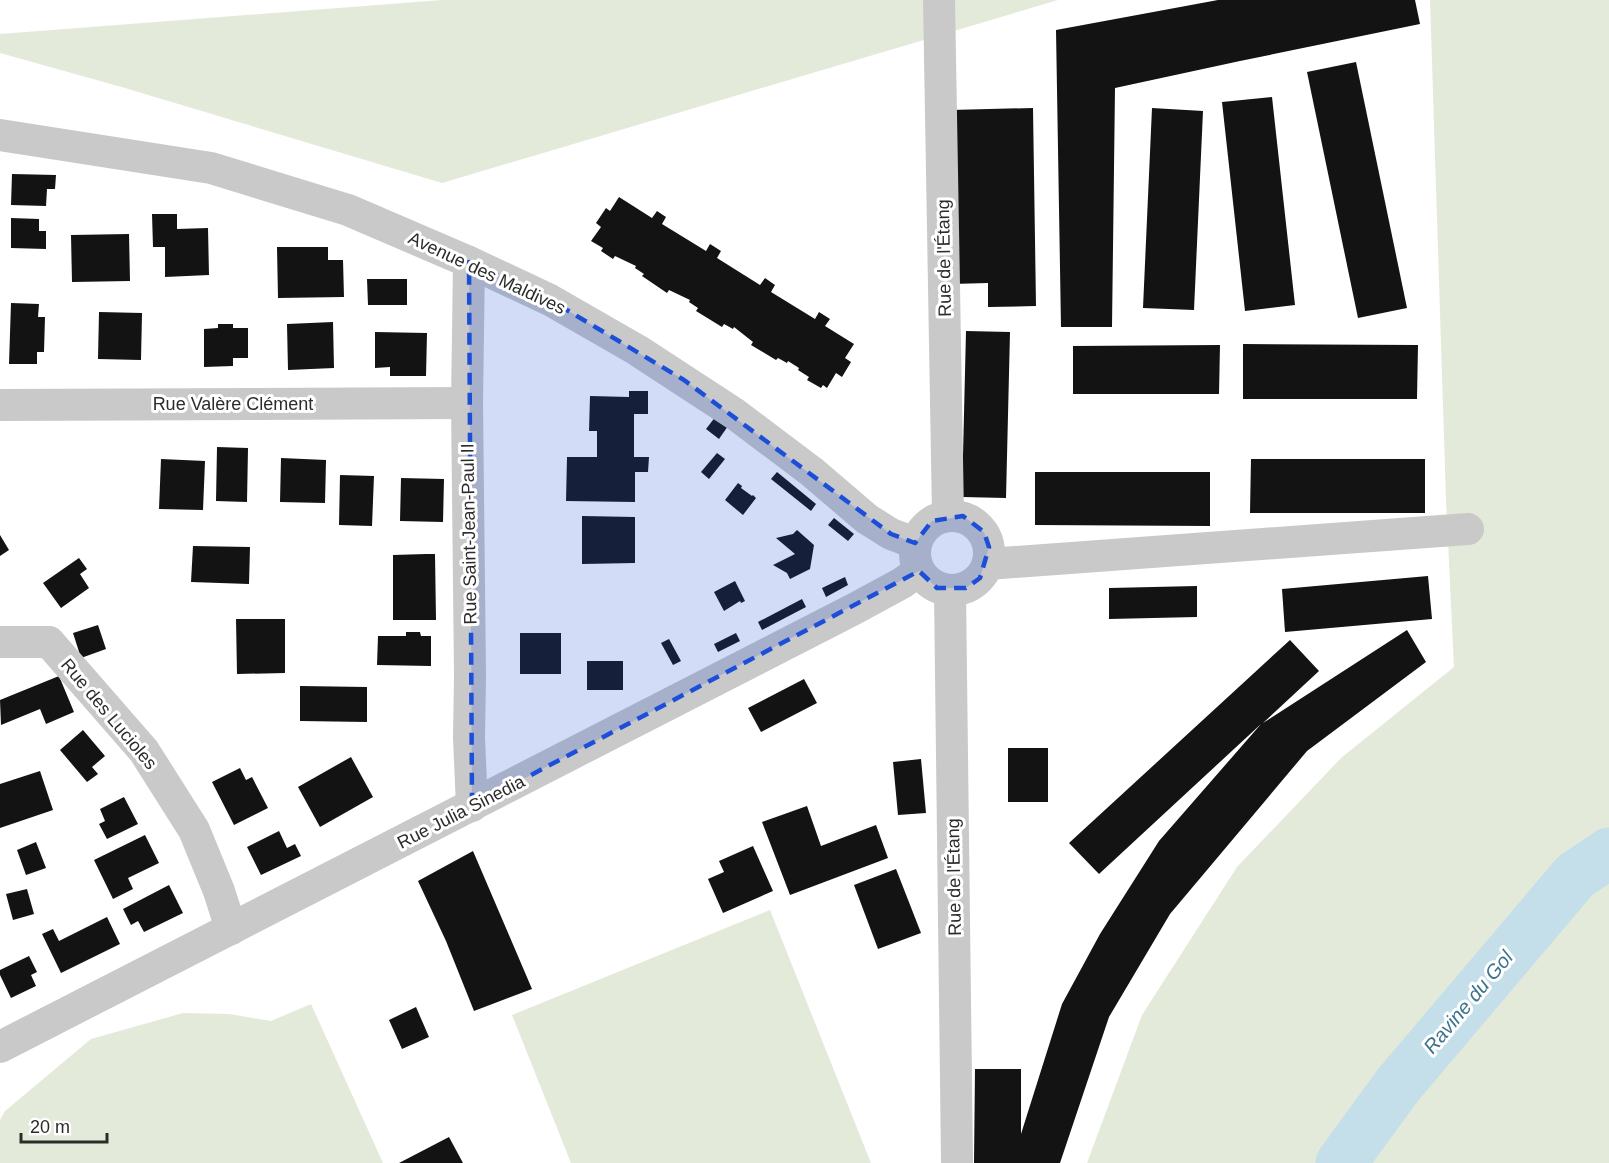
<svg xmlns="http://www.w3.org/2000/svg" width="1609" height="1163" font-family="Arial,sans-serif">
  <style>
    .green { fill: #e4ead9 }
    .lines { fill: none; stroke-linecap: round; stroke-linejoin: round }
    .river { stroke: #c5dfea; stroke-width: 51 }
    .building { fill: #131313 }
    .minor { stroke: #c9c9c9; stroke-width: 32 }
    .marked { fill: #1d4ed8; fill-opacity: 0.2; stroke: #1d4ed8; stroke-width: 4.5; stroke-dasharray: 12 8; stroke-linejoin: round }
    .labels { text-anchor: middle; stroke-width: 6; stroke-linejoin: round; paint-order: stroke }
    .street-label { font-size: 18px; fill: #2c2c2c; stroke: #fff }
    .water-label { font-size: 20px; font-style: italic; fill: #3c748c; stroke: #fff }
  </style>
  <rect width="100%" height="100%" fill="#fff"/>
  <g class="green">
    <polygon points="442,0 1058,0 442,183 125,88 0,53 0,34"/>
    <polygon points="1430,0 1609,0 1609,1163 1087,1163 1142,1015 1237,867 1341,758 1454,667 1446,500"/>
    <polygon points="770,910 871,1163 571,1163 512,1015"/>
    <polygon points="311,1004 383,1163 0,1163 0,1120 5,1111 91,1039 183,1013 229,1014 271,1021"/>
  </g>
  <g class="lines">
    <polyline class="river" points="1341,1163 1398,1085 1575,876 1609,853"/>
  </g>
  <g class="building">
    <polygon points="1218,0 1415,0 1420,24 1240,61 1115,88 1112,327 1061,327 1056,30"/>
    <polygon points="1356,62 1407,308 1358,318 1307,72"/>
    <polygon points="1272,97 1295,305 1245,311 1222,102"/>
    <polygon points="1033,108 1036,306 988,307 988,283 952,284 950,110"/>
    <polygon points="1152,108 1203,111 1194,310 1143,308"/>
    <polygon points="12,174 56,175 55,189 47,189 46,206 11,205"/>
    <polygon points="619,197 652,218 657,211 666,217 662,224 706,251 710,244 721,251 717,258 760,285 765,278 775,285 771,292 815,319 819,312 830,319 825,326 854,344 845,358 851,362 842,377 836,373 827,388 823,385 821,388 807,380 809,377 798,370 799,368 788,361 787,363 778,358 776,360 751,345 753,342 734,327 733,329 724,324 722,327 696,311 698,308 689,302 690,300 669,290 667,293 642,276 644,274 635,268 636,266 615,256 613,259 601,251 603,248 591,241 601,227 596,223 606,208 610,211"/>
    <polygon points="152,214 177,214 177,229 208,228 209,275 165,277 165,247 153,247"/>
    <polygon points="11,218 39,219 39,231 46,231 46,249 11,248"/>
    <polygon points="129,234 130,281 72,282 71,235"/>
    <polygon points="277,247 328,247 328,260 343,260 344,297 278,298"/>
    <polygon points="367,279 407,279 407,305 368,305"/>
    <polygon points="11,303 39,304 38,317 45,317 44,352 37,352 37,364 9,364"/>
    <polygon points="99,312 142,313 141,360 98,359"/>
    <polygon points="333,322 334,368 288,370 287,324"/>
    <polygon points="218,324 233,324 233,328 248,328 248,358 233,358 233,366 204,367 204,329 218,328"/>
    <polygon points="966,331 1010,332 1006,498 962,497"/>
    <polygon points="375,332 427,333 426,376 390,376 390,367 375,368"/>
    <polygon points="1243,344 1418,345 1417,399 1243,399"/>
    <polygon points="1220,345 1219,394 1073,394 1073,346"/>
    <polygon points="629,391 648,391 648,414 634,414 634,457 649,457 648,472 635,472 635,502 566,501 567,457 597,457 597,431 589,431 590,396 629,397"/>
    <polygon points="716,416 728,426 719,439 706,429"/>
    <polygon points="217,447 248,448 247,502 216,501"/>
    <polygon points="717,453 725,459 709,479 701,472"/>
    <polygon points="281,458 326,460 325,503 280,502"/>
    <polygon points="161,459 205,461 203,510 159,509"/>
    <polygon points="1251,459 1425,459 1425,513 1250,513"/>
    <polygon points="777,472 816,504 811,511 771,479"/>
    <polygon points="1035,472 1210,472 1210,526 1035,525"/>
    <polygon points="340,475 374,476 372,526 339,525"/>
    <polygon points="401,478 444,479 443,522 400,521"/>
    <polygon points="738,483 742,486 741,488 752,496 753,495 756,498 743,515 725,500"/>
    <polygon points="582,516 635,517 635,563 582,564"/>
    <polygon points="834,518 854,534 848,541 828,525"/>
    <polygon points="797,530 814,545 810,569 790,579 787,573 773,565 795,554 776,538 793,534"/>
    <polygon points="0,535 9,550 0,556"/>
    <polygon points="193,546 250,547 249,584 191,582"/>
    <polygon points="426,554 435,554 436,620 393,620 393,555"/>
    <polygon points="79,558 87,569 80,574 89,588 61,608 43,583"/>
    <polygon points="1428,576 1432,619 1285,632 1282,589"/>
    <polygon points="845,577 848,585 826,597 822,588"/>
    <polygon points="735,581 745,601 741,603 740,601 724,611 714,592"/>
    <polygon points="1197,586 1197,617 1109,619 1109,588"/>
    <polygon points="802,599 806,607 762,630 758,622"/>
    <polygon points="236,619 285,619 285,673 237,674"/>
    <polygon points="98,625 106,649 81,658 73,633"/>
    <polygon points="1407,630 1426,662 1307,751 1170,914 1109,1017 1060,1163 974,1163 975,1069 1021,1069 1021,1134 1062,1004 1100,934 1159,841 1261,724 1099,874 1069,843 1290,640 1319,671 1263,723"/>
    <polygon points="406,632 420,632 421,636 431,636 431,666 377,665 378,636 406,636"/>
    <rect x="520" y="633" width="41" height="41"/>
    <polygon points="736,633 740,641 718,652 714,644"/>
    <polygon points="669,639 681,661 673,665 661,643"/>
    <rect x="587" y="661" width="36" height="29"/>
    <polygon points="59,676 74,712 46,724 40,709 1,725 0,700"/>
    <polygon points="804,679 817,703 761,732 748,708"/>
    <polygon points="300,686 367,687 367,722 300,721"/>
    <polygon points="83,730 105,756 92,767 98,774 87,782 60,750"/>
    <rect x="1008" y="748" width="40" height="54"/>
    <polygon points="351,757 373,797 320,827 298,787"/>
    <polygon points="921,759 926,813 898,815 893,762"/>
    <polygon points="240,768 246,780 252,777 268,808 234,825 212,782"/>
    <polygon points="40,771 53,810 0,828 0,784"/>
    <polygon points="124,797 138,824 107,839 99,824 105,821 100,809"/>
    <polygon points="807,806 821,846 876,825 888,858 790,895 762,822"/>
    <polygon points="279,831 287,848 295,844 301,856 261,875 247,847"/>
    <polygon points="145,835 159,863 128,878 133,889 113,899 94,860"/>
    <polygon points="36,842 46,868 26,875 17,850"/>
    <polygon points="753,846 773,891 723,913 708,879 724,872 719,861"/>
    <polygon points="473,851 532,989 474,1011 446,941 418,881"/>
    <polygon points="896,869 921,933 878,949 854,885"/>
    <polygon points="169,885 183,913 144,932 138,921 131,925 123,909"/>
    <polygon points="27,889 34,914 13,920 6,894"/>
    <polygon points="107,917 120,944 61,973 42,934 53,929 59,941"/>
    <polygon points="29,956 37,972 31,975 36,986 11,998 0,975 0,970"/>
    <polygon points="416,1007 429,1037 402,1049 389,1020"/>
    <polygon points="449,1137 463,1163 399,1163"/>
  </g>
  <g class="lines">
    <g class="minor">
      <polyline points="939,0 948,515"/>
      <polyline points="0,135 211,168 348,210 469,262 550,300 637,350 735,414 812,472 867,519 891,534 915,543"/>
      <polyline points="469,262 467,403 470,676 469,738 472,806"/>
      <polyline points="0,405 467,403"/>
      <circle cx="952" cy="553" r="37"/>
      <polyline points="988,564 1468,529"/>
      <polyline points="950,591 957,1163"/>
      <polyline points="0,642 49,642 144,751 194,830 219,891 231,929"/>
      <polyline points="0,1047 856,608 902,583 919,571"/>
    </g>
  </g>
  <path class="marked" d="M469,262L550,300L684,380L891,534L915,543L932,521L963,516L984,532L989,547L980,578L966,588H937L919,571L472,806Z"/>
  <g class="labels">
    <g class="street-label">
      <text transform="translate(944 258) rotate(-91)" y="6">Rue de l'Étang</text>
      <text transform="translate(487 273) rotate(25)" y="6">Avenue des Maldives</text>
      <text x="233" y="410">Rue Valère Clément</text>
      <text transform="translate(469 534) rotate(-91)" y="6">Rue Saint-Jean-Paul II</text>
      <text transform="translate(109 714) rotate(50)" y="6">Rue des Lucioles</text>
      <text transform="translate(461 812) rotate(-27)" y="6">Rue Julia Sinedia</text>
      <text transform="translate(954 877) rotate(-91)" y="6">Rue de l'Étang</text>
    </g>
    <g class="water-label">
      <text transform="translate(1468 1002) rotate(-50)" y="7">Ravine du Gol</text>
    </g>
  </g>
  <path d="M21 1133v9h86v-9" fill="none" stroke="#2c2c2c" stroke-width="3"/>
  <text x="30" y="1133" font-size="18" fill="#2c2c2c" stroke="#ffffff" stroke-width="4.5" paint-order="stroke">20 m</text>
</svg>
